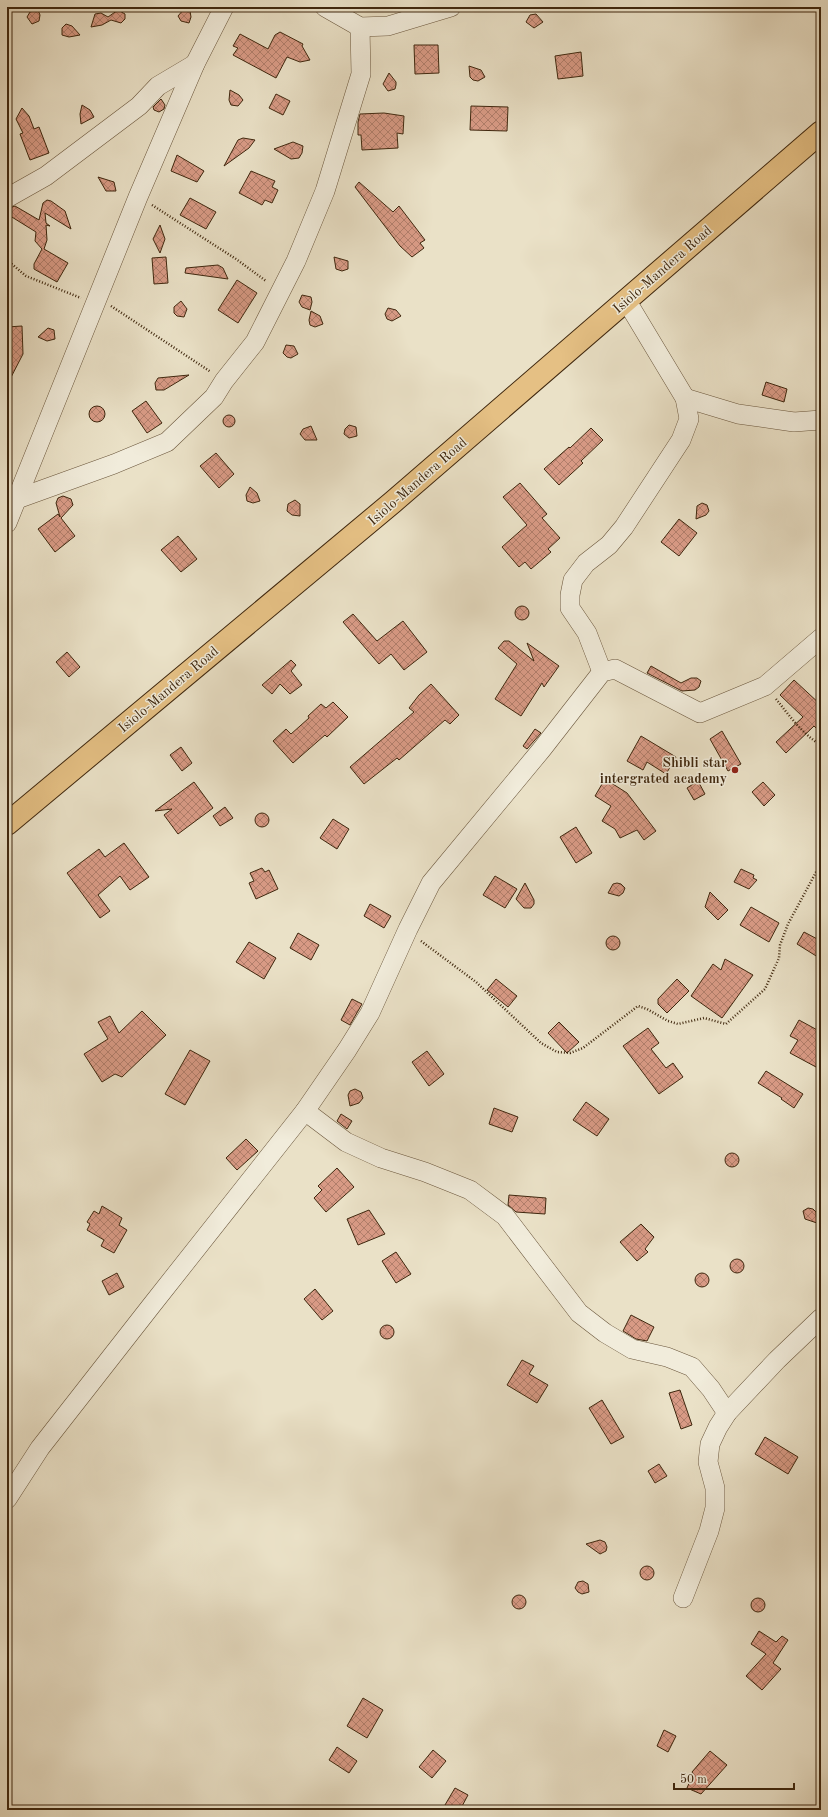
<svg xmlns="http://www.w3.org/2000/svg" width="828" height="1817" font-family="'Old Standard TT',serif">
  <style>
    .building { fill: url(#building-cross-hatch); stroke: #3f270e }
    .lines { fill: none; stroke-linecap: round; stroke-linejoin: round }
    .minor-casing { stroke: #6a563c; stroke-width: 20 }
    .trunk-casing { stroke: #3f270e; stroke-width: 24 }
    .path { stroke: #3f270e; stroke-width: 2.5; stroke-dasharray: 1 2; stroke-linecap: butt }
    .minor { stroke: #f1ecdb; stroke-width: 19 }
    .trunk { stroke: #e5c084; stroke-width: 22 }
    .poi-dot { fill: #8f2418; stroke: #f1ecdb; stroke-width: 1.5 }
    .labels { text-anchor: middle; stroke-width: 3; stroke-linejoin: round; paint-order: stroke }
    .street-label { font-size: 14px; fill: #3f270e; stroke: #f1ecdb }
    .poi-label { font-size: 14px; font-weight: bold; fill: #3f270e; stroke: #f1ecdb; text-anchor: end }
  </style>
  <defs>
    <pattern id="building-cross-hatch" width="8" height="8" patternUnits="userSpaceOnUse"><rect width="8" height="8" fill="#d89a85"/><path d="M0 0l8 8M0 8l8-8" fill="none" stroke="#b17e6b"/></pattern>
  </defs>
  <rect width="100%" height="100%" fill="#eae1c7"/>
  <filter id="stains"><feTurbulence type="fractalNoise" baseFrequency=".005" numOctaves="4"/><feColorMatrix values="0 0 0 0 .2 0 0 0 0 .09 0 0 0 0 .02 0 0 0 .5 -.17"/></filter>
  <radialGradient id="worn" r=".72"><stop offset=".6" stop-color="#630" stop-opacity="0"/><stop offset="1" stop-color="#630" stop-opacity=".3"/></radialGradient>
  <g class="building">
    <polygon points="184,9 190,11 191,17 189,23 181,21 178,16"/>
    <polygon points="38,10 40,15 39,21 32,24 27,17 30,12"/>
    <polygon points="118,10 125,14 125,19 121,23 111,20 102,25 91,27 95,14 101,13 108,17"/>
    <polygon points="536,14 543,22 534,28 526,22 530,15"/>
    <polygon points="66,24 72,26 80,35 69,37 62,35 62,28"/>
    <polygon points="280,32 303,44 302,46 310,60 300,62 287,57 276,78 233,55 238,48 233,46 240,34 268,49 275,35"/>
    <polygon points="414,45 438,45 439,73 415,74"/>
    <polygon points="581,52 583,76 558,79 555,56"/>
    <polygon points="469,66 481,70 485,77 478,81 473,80 470,77"/>
    <polygon points="389,73 396,82 396,85 395,89 388,91 383,84"/>
    <polygon points="230,90 239,95 243,100 238,106 231,105 229,100"/>
    <polygon points="276,94 290,101 283,115 269,108"/>
    <polygon points="161,99 165,105 164,109 159,112 154,110 153,107"/>
    <polygon points="82,105 90,110 94,117 81,124 80,114"/>
    <polygon points="471,106 508,107 507,131 470,130"/>
    <polygon points="22,108 29,116 34,129 39,127 49,153 30,160 20,134 23,133 16,119"/>
    <polygon points="384,113 404,116 403,134 397,133 398,148 362,150 361,135 358,135 358,122 360,114"/>
    <polygon points="243,138 255,140 249,148 224,166 238,140"/>
    <polygon points="293,142 303,146 302,153 299,158 291,159 274,149"/>
    <polygon points="177,155 204,171 197,182 171,171"/>
    <polygon points="251,171 275,181 272,187 278,190 272,203 265,200 262,205 239,193"/>
    <polygon points="98,177 114,182 116,191 106,191"/>
    <polygon points="359,182 393,212 399,206 425,240 420,243 424,248 412,257 400,246 355,187"/>
    <polygon points="190,198 216,212 206,229 180,215"/>
    <polygon points="47,200 51,201 65,211 71,229 45,213 46,223 50,226 46,225 47,240 44,249 68,263 57,282 34,269 34,264 42,249 35,241 36,232 7,214 7,209 15,206 39,220 43,203"/>
    <polygon points="160,225 165,239 160,253 153,239"/>
    <polygon points="166,257 168,283 154,284 152,258"/>
    <polygon points="334,257 348,261 348,269 342,271 336,269"/>
    <polygon points="218,265 223,268 228,279 185,273 186,268"/>
    <polygon points="237,280 257,293 238,323 218,310"/>
    <polygon points="302,295 311,297 312,302 310,310 302,307 299,302"/>
    <polygon points="181,301 187,309 184,317 177,316 174,313 174,307"/>
    <polygon points="388,308 396,310 401,316 392,321 387,319 385,314"/>
    <polygon points="311,311 320,316 323,324 315,327 310,325 309,320"/>
    <polygon points="22,326 23,354 7,385 7,327"/>
    <polygon points="48,328 54,330 55,339 47,341 38,337"/>
    <polygon points="286,345 294,346 298,354 291,358 287,357 283,353"/>
    <polygon points="189,375 164,390 156,390 155,383 158,378"/>
    <polygon points="766,382 787,389 784,402 762,395"/>
    <polygon points="146,401 162,423 147,433 132,411"/>
    <circle cx="97" cy="414" r="8"/>
    <circle cx="229" cy="421" r="6"/>
    <polygon points="349,425 356,427 357,436 349,438 344,434 345,429"/>
    <polygon points="311,426 317,440 305,440 300,434 303,429"/>
    <polygon points="591,428 603,440 581,461 583,463 559,485 544,469 569,447 570,448"/>
    <polygon points="216,453 234,474 219,488 200,466"/>
    <polygon points="520,483 547,514 542,518 560,538 548,549 551,552 531,569 525,562 519,567 502,547 527,525 503,497"/>
    <polygon points="250,487 257,493 260,501 253,503 247,501 246,495"/>
    <polygon points="63,496 71,499 73,505 61,518 75,536 55,552 38,529 58,514 60,517 56,503 58,498"/>
    <polygon points="295,500 300,504 300,516 292,515 287,511 288,504"/>
    <polygon points="702,503 707,505 709,511 706,515 696,519 697,506"/>
    <polygon points="679,519 697,533 679,556 661,542"/>
    <polygon points="178,536 197,559 181,572 161,550"/>
    <circle cx="522" cy="613" r="7"/>
    <polygon points="353,614 377,641 403,621 427,652 404,670 391,654 379,664 343,622"/>
    <polygon points="504,641 509,641 534,661 527,643 559,666 544,687 542,683 521,716 495,699 517,664 498,648"/>
    <polygon points="67,652 80,667 69,677 56,662"/>
    <polygon points="291,660 296,665 291,671 302,685 290,694 280,684 272,694 262,685"/>
    <polygon points="651,666 681,683 691,678 697,678 701,681 699,687 695,690 682,691 647,673"/>
    <polygon points="794,680 821,705 821,733 814,726 786,753 776,742 803,717 780,695"/>
    <polygon points="431,684 459,715 450,724 445,720 399,760 397,758 364,784 350,767 414,712 409,708 419,695"/>
    <polygon points="333,702 348,717 327,737 325,735 293,763 273,741 286,729 291,734 309,718 308,716 321,704 326,708"/>
    <polygon points="535,729 541,733 527,749 523,746"/>
    <polygon points="722,731 741,764 728,771 710,739"/>
    <polygon points="641,736 676,757 666,774 647,762 643,770 627,761"/>
    <polygon points="181,747 192,763 182,771 170,755"/>
    <polygon points="605,779 627,793 656,831 644,840 637,830 620,838 615,829 602,821 611,806 595,796"/>
    <polygon points="698,781 705,794 694,800 687,788"/>
    <polygon points="194,782 213,808 178,834 164,815 172,809 155,811"/>
    <polygon points="763,782 775,795 764,806 752,792"/>
    <polygon points="225,807 233,818 220,826 213,816"/>
    <circle cx="262" cy="820" r="7"/>
    <polygon points="333,819 349,829 337,849 320,838"/>
    <polygon points="576,827 592,853 576,863 560,837"/>
    <polygon points="124,843 149,877 130,890 120,876 98,895 110,911 100,918 67,873 99,849 105,857"/>
    <polygon points="262,868 265,872 269,870 278,889 256,899 249,883 254,881 250,873"/>
    <polygon points="741,869 754,875 753,878 757,880 749,889 734,882"/>
    <polygon points="495,876 517,889 505,908 483,895"/>
    <polygon points="525,883 534,900 534,904 531,908 524,908 516,899"/>
    <polygon points="617,883 621,884 625,888 623,893 619,896 608,893 613,884"/>
    <polygon points="710,892 728,910 718,920 705,907"/>
    <polygon points="370,904 391,916 384,928 364,916"/>
    <polygon points="751,907 779,923 769,942 740,925"/>
    <polygon points="804,932 821,941 821,959 797,944"/>
    <polygon points="298,933 319,945 311,960 290,948"/>
    <circle cx="613" cy="943" r="7"/>
    <polygon points="249,942 276,958 264,979 236,962"/>
    <polygon points="725,959 753,975 722,1018 691,996 713,964 721,970"/>
    <polygon points="496,979 517,996 508,1007 487,990"/>
    <polygon points="677,979 689,991 667,1013 658,1004 658,999"/>
    <polygon points="352,999 362,1004 350,1025 341,1020"/>
    <polygon points="142,1011 166,1035 122,1077 115,1074 102,1082 84,1054 108,1039 98,1022 110,1016 119,1033"/>
    <polygon points="799,1020 821,1032 821,1058 816,1067 790,1053 798,1040 790,1036"/>
    <polygon points="559,1022 579,1042 567,1053 548,1033"/>
    <polygon points="648,1028 659,1043 651,1049 666,1068 673,1063 683,1077 659,1094 623,1046"/>
    <polygon points="190,1050 210,1061 185,1105 165,1094"/>
    <polygon points="427,1051 444,1074 429,1086 412,1062"/>
    <polygon points="766,1071 803,1094 794,1108 781,1099 782,1098 758,1083"/>
    <polygon points="355,1089 361,1092 363,1098 359,1103 350,1106 348,1095 350,1091"/>
    <polygon points="586,1102 609,1119 597,1136 573,1120"/>
    <polygon points="494,1108 518,1117 512,1132 489,1124"/>
    <polygon points="341,1114 352,1121 347,1129 337,1121"/>
    <polygon points="246,1139 258,1151 237,1170 226,1158"/>
    <circle cx="732" cy="1160" r="7"/>
    <polygon points="337,1168 354,1187 326,1212 314,1198 322,1190 318,1186"/>
    <polygon points="509,1195 546,1198 545,1214 516,1212 508,1205"/>
    <polygon points="102,1206 122,1218 119,1225 127,1230 114,1253 101,1246 104,1240 87,1230 90,1224 87,1222 94,1211 99,1214"/>
    <polygon points="808,1208 813,1209 816,1212 817,1223 805,1219 803,1211"/>
    <polygon points="369,1210 385,1234 358,1245 347,1219"/>
    <polygon points="641,1224 654,1237 645,1249 648,1252 637,1261 620,1242"/>
    <polygon points="396,1252 411,1274 396,1283 382,1261"/>
    <circle cx="737" cy="1266" r="7"/>
    <polygon points="117,1273 124,1287 109,1295 102,1281"/>
    <circle cx="702" cy="1280" r="7"/>
    <polygon points="315,1289 333,1311 322,1320 304,1299"/>
    <polygon points="631,1315 654,1327 647,1341 636,1339 623,1331"/>
    <circle cx="387" cy="1332" r="7"/>
    <polygon points="522,1360 534,1366 529,1374 548,1385 537,1403 507,1385"/>
    <polygon points="680,1390 692,1425 681,1429 669,1393"/>
    <polygon points="602,1400 624,1437 611,1444 589,1408"/>
    <polygon points="765,1437 798,1457 788,1474 755,1454"/>
    <polygon points="659,1464 667,1476 655,1483 648,1471"/>
    <polygon points="600,1540 605,1542 607,1547 606,1551 600,1554 586,1544"/>
    <circle cx="647" cy="1573" r="7"/>
    <polygon points="583,1581 588,1584 589,1592 582,1594 578,1592 575,1588 578,1582"/>
    <circle cx="519" cy="1602" r="7"/>
    <circle cx="758" cy="1605" r="7"/>
    <polygon points="759,1631 776,1642 782,1636 788,1640 773,1663 781,1669 762,1690 746,1676 766,1654 751,1644"/>
    <polygon points="363,1698 383,1710 367,1738 347,1726"/>
    <polygon points="664,1730 676,1736 668,1752 657,1746"/>
    <polygon points="337,1747 357,1761 349,1773 329,1760"/>
    <polygon points="433,1750 446,1761 432,1778 419,1767"/>
    <polygon points="710,1751 727,1765 701,1794 687,1788 693,1774 692,1772"/>
    <polygon points="455,1788 468,1795 460,1810 442,1810"/>
  </g>
  <g class="lines">
    <g class="minor-casing">
      <g id="minor">
        <polyline points="325,7 360,27 388,26 451,7"/>
        <polyline points="7,198 46,176 139,106 158,86 195,64"/>
        <polyline points="685,398 738,414 794,422 821,420"/>
        <polyline points="17,499 114,464 167,442 214,397 224,381 255,342 296,261 325,191 361,74 360,27"/>
        <polyline points="7,523 138,197 195,64 224,7"/>
        <polyline points="602,672 587,633 570,608 570,595 573,580 586,563 609,545 624,527 681,440 689,419 685,398 626,300"/>
        <polyline points="305,1111 346,1142 381,1158 425,1172 470,1190 505,1216 579,1313 605,1333 632,1349 667,1357 692,1367 711,1389 727,1413"/>
        <polyline points="7,1499 40,1448 151,1306 305,1111 347,1050 370,1013 408,929 431,883 542,749 602,672 615,669 700,713 765,686 821,638"/>
        <polyline points="683,1598 709,1531 715,1508 715,1488 708,1462 710,1444 718,1427 727,1413 777,1360 821,1318"/>
      </g>
    </g>
    <g class="trunk-casing">
      <polyline id="trunk" points="7,824 393,502 821,132"/>
    </g>
    <g class="path">
      <polyline points="152,205 236,259 266,281"/>
      <polyline points="7,260 26,276 81,298"/>
      <polyline points="111,306 211,372"/>
      <path d="M776,699C789,715 802,734 821,745"/>
      <polyline points="421,941 476,982 541,1043 557,1052 570,1053 583,1048 638,1006 647,1009 668,1021 678,1024 704,1018 726,1024 765,989 779,958 780,945 788,924 821,863"/>
    </g>
    <use href="#minor" class="minor"/>
    <use href="#trunk" class="trunk"/>
  </g>
  <circle class="poi-dot" cx="735" cy="770" r="4"/>
  <g class="labels">
    <g class="street-label">
      <text transform="translate(662 269) rotate(-41)" y="5">Isiolo-Mandera Road</text>
      <text transform="translate(417 481) rotate(-41)" y="5">Isiolo-Mandera Road</text>
      <text transform="translate(168 689) rotate(-40)" y="5">Isiolo-Mandera Road</text>
    </g>
    <g class="poi-label">
      <text x="727" y="767">Shibli star<tspan x="727" dy="16">intergrated academy</tspan></text>
    </g>
  </g>
  <rect width="828" height="1817" fill="none" stroke="#eae1c7" stroke-width="24"/>
  <rect x="8" y="8" width="812" height="1801" fill="none" stroke="#3f270e" stroke-width="2"/>
  <rect x="12" y="12" width="804" height="1793" fill="none" stroke="#3f270e"/>
  <path d="M674 1783v6h120v-6" fill="none" stroke="#3f270e" stroke-width="2"/>
  <text x="680" y="1783" font-size="12" fill="#3f270e" stroke="#f1ecdb" stroke-width="3" paint-order="stroke">50 m</text>
  <rect width="100%" height="100%" filter="url(#stains)"/>
  <rect width="100%" height="100%" fill="url(#worn)"/>
</svg>
